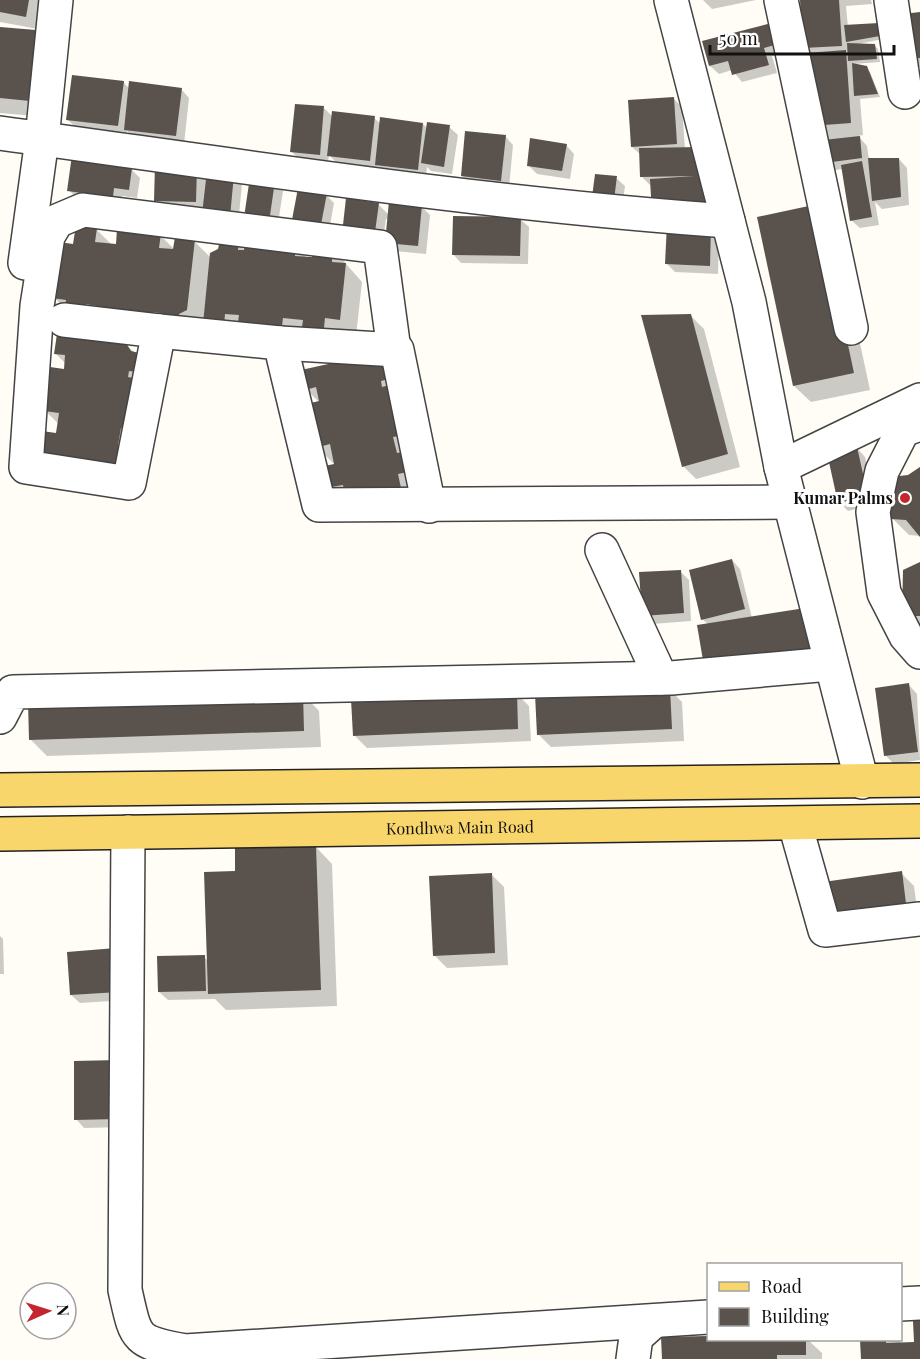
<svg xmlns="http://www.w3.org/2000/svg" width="920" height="1359" font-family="'Playfair Display',serif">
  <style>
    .shadow { fill: #0003 }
    .building { fill: #5a524d }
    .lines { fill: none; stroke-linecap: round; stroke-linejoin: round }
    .minor-casing { stroke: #444; stroke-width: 36 }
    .major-casing { stroke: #222; stroke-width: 36 }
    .minor { stroke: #fff; stroke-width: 33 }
    .major { stroke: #f9d66b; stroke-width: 33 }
    .poi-dot { fill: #c4262e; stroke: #fff; stroke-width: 2 }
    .labels { text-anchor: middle; stroke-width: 6; stroke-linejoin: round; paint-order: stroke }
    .poi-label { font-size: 16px; font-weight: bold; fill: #111; stroke: #fff; text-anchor: end }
    .street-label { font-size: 16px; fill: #111; stroke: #fff }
  </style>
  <rect width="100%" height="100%" fill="#fffdf5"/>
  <g class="shadow">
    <polygon points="0,0 43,0 38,29 0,22"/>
    <polygon points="703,0 756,0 712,9"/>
    <polygon points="801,0 871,0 872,4 846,6 848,27 878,24 883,39 858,44 874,45 878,49 880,62 854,64 870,72 880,97 860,99 863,135 858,136 867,146 869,160 899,159 907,168 909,205 882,209 875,202 879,225 860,228 851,220 843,169 827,171 813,125 811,54 805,48"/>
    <polygon points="920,13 920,67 919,67 911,59"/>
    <polygon points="778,22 792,51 772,56 777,73 742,82 732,70 719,74 710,66"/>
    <polygon points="0,29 35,31 52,48 47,117 0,113"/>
    <polygon points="123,82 130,89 181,89 189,98 184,144 134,138 127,131 126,134 76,128 68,120"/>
    <polygon points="674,99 682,107 685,149 714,221 650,185 641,176 641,155 632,147"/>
    <polygon points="324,108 333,117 374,118 381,124 423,124 428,129 449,127 458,135 452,174 431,171 427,167 426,177 385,173 378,166 378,169 338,164 329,155 328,163 300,160 292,152"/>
    <polygon points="505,136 513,145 509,188 471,184 462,176"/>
    <polygon points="566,145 574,154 570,179 537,174 528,165"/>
    <polygon points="156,166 233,176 242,184 238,225 164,209 155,200"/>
    <polygon points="131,169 140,178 137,198 122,196 121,205 77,199 69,190"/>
    <polygon points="616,178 625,186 621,215 601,213"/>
    <polygon points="274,183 283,191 276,236 253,232"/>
    <polygon points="326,195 334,203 328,237 293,225"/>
    <polygon points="378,204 389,215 421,206 430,215 426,254 395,251 388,219 386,219 382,246 343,234"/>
    <polygon points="520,219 529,227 528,264 461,263 453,254"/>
    <polygon points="834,222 870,390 811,402 794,386"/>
    <polygon points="668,226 719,236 718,274 675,272 667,264"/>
    <polygon points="96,229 112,245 160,235 175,250 194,241 211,258 238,244 246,251 295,246 308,259 313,259 333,249 362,282 356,336 66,310 54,297 75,246"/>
    <polygon points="691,316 704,329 740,467 696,479 683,466"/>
    <polygon points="126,345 135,353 136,454 57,435 59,424 45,411 65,371 66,364 55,353"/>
    <polygon points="384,361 417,504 327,488 336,466 317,447 320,403 306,389"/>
    <polygon points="857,448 865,457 876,504 848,511 839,502"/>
    <polygon points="920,469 920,536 909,535 892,518 908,476"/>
    <polygon points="732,560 740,569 752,618 709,625 702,619"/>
    <polygon points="920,564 920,632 903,615"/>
    <polygon points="680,571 689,580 691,621 652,624 643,615"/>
    <polygon points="909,685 917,694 920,760 894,764 885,755"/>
    <polygon points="669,689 682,702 684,741 551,747 539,735"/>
    <polygon points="516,693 529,706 531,741 367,748 354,735"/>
    <polygon points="303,694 319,711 321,747 47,756 30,739"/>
    <polygon points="316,847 332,864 337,1006 226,1010 215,999 168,1000 159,992 204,957 208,961 237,872"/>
    <polygon points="901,873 914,886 919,924 843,934"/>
    <polygon points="491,874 504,887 508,965 447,968 434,955"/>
    <polygon points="0,936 3,939 4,974 0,974"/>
    <polygon points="68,953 127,1000 80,1003 71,995"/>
    <polygon points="75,1062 126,1127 84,1128 76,1119"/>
    <polygon points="920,1322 920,1359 862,1359 861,1340 898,1340 902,1344 916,1343"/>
    <polygon points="708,1338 808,1340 822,1353 822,1359 663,1359 663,1339"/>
  </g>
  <g class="building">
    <polygon points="0,0 29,0 26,17 0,12"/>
    <polygon points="800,0 839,0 842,46 803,48"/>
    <polygon points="920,12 920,58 909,59 903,14"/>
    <polygon points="779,21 785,42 764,48 769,65 732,75 728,61 709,66 702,41"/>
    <polygon points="879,23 880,36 846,42 844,25"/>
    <polygon points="0,27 36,30 30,101 0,98"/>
    <polygon points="847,43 875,44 877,59 848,61"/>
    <polygon points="846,50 851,123 811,126 806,53"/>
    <polygon points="852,63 867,66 878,94 854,96"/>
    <polygon points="72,75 124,81 118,126 66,120"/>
    <polygon points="129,81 182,88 176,136 124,130"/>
    <polygon points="674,97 677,144 631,147 628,100"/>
    <polygon points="295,104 324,106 320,155 290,152"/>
    <polygon points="332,111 375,116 370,161 327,156"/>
    <polygon points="380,117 423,123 418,170 375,165"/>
    <polygon points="427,122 450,125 444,167 421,163"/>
    <polygon points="465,131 506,135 501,181 461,176"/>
    <polygon points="860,136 862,158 817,164 814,141"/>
    <polygon points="530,138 567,144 562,171 527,166"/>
    <polygon points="700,147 707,213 652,215 650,179 694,176 640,177 639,148"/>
    <polygon points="72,155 132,168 129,190 114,188 113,197 67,191"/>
    <polygon points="868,158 899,158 901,197 872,201"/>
    <polygon points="862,161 872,217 850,221 841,165"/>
    <polygon points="155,164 197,166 196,202 154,201"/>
    <polygon points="207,171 234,174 230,217 202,214"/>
    <polygon points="595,174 617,176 613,208 591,205"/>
    <polygon points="250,177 275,181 268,229 243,224"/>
    <polygon points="298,188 327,193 320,230 291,225"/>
    <polygon points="346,198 379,203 374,239 342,234"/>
    <polygon points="389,201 422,205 418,246 385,243"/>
    <polygon points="818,204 854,373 793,386 757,217"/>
    <polygon points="453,216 521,217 520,256 452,255"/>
    <polygon points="667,224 711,226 710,266 665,264"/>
    <polygon points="76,225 97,228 95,242 116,244 117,229 161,233 159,248 173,249 175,237 195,239 187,310 179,314 178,323 159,320 160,313 153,312 152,324 101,317 102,307 86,304 85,317 64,314 66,300 52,298 59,242 73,244"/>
    <polygon points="245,239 296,245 295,256 312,257 313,245 333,248 332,262 346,263 340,320 325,318 323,337 301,334 303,320 283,318 281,334 237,329 239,315 225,314 224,326 203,324 210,253 218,249 220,240 239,243 238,250 244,250"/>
    <polygon points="691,314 728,454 682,467 641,315"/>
    <polygon points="57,334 126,343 131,351 139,353 136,372 129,371 128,377 139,379 131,430 121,428 118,445 130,446 128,467 39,453 42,431 56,433 59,413 44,411 50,367 64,369 65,355 54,354"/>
    <polygon points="369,355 385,360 389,379 381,381 382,387 394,384 404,435 393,437 397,453 409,451 413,471 398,474 401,488 346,499 343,485 325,488 320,467 334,464 330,444 315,448 306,404 319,401 316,387 305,390 301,370"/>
    <polygon points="857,447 868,496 838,503 827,453"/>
    <polygon points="920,467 920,537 906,520 891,519 891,477 908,475"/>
    <polygon points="732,559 745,609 701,620 689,570"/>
    <polygon points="920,562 920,616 902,616 903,570"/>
    <polygon points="681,570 684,613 642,616 639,572"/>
    <polygon points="805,608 813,655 705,672 697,625"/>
    <polygon points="909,683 918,752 884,756 875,688"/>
    <polygon points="670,688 672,729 537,735 535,694"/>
    <polygon points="517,692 518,729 353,736 351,699"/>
    <polygon points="303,693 304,731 29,740 28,701"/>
    <polygon points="316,846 321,990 208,994 204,872 235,871 235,848"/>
    <polygon points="902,871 907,912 828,922 823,882"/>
    <polygon points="492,873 495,953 433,956 429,876"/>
    <polygon points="116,948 119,992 70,995 67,952"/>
    <polygon points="205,955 206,991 158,992 157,956"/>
    <polygon points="118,1060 118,1119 74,1120 74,1061"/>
    <polygon points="920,1320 920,1359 861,1359 860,1340 886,1340 886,1343 914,1342 913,1321"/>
    <polygon points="708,1336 708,1340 806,1340 806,1355 777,1355 777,1359 662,1359 661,1337"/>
  </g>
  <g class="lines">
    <g class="minor-casing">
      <g id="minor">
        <polyline points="671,0 749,302 781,467 862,782"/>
        <polyline points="781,0 851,328"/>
        <polyline points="891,0 905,92"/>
        <path d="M0,133C242,166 483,204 728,221"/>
        <polyline points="25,263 42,139 56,0"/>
        <polyline points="64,320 159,331"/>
        <polyline points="280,343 397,350 429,506"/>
        <polyline points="394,350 380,247 83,210 57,221 48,236 37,306 26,467 129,483 159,331 280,343 319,505 790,502"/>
        <polyline points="920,424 903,430 882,471 873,512 884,593 906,636 920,652"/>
        <polyline points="781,467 920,400"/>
        <polyline points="602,550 661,678"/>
        <polyline points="0,717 13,692 671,678 830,664"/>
        <polyline points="795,824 825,930 920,919"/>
        <path d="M128,832L125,1290C136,1339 134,1342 185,1351L708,1317"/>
        <polyline points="900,1304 920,1303"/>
        <polyline points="633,1359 636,1337 654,1321"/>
      </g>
    </g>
    <g class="major-casing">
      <g id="major">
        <polyline points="0,790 920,780"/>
        <path id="s1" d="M0,834L920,821"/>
      </g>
    </g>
    <use href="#minor" class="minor"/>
    <use href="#major" class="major"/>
  </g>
  <circle class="poi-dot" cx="905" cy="498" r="6"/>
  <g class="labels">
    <g class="poi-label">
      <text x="893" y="504">Kumar Palms</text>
    </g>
    <g class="street-label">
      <text dy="6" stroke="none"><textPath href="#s1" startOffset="460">Kondhwa Main Road</textPath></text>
    </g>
  </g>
  <rect x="707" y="1263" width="195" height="78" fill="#ffffff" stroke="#a0a0a0" stroke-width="1.5"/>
  <rect x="719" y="1282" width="30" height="9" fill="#f9d66b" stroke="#a0a0a0" stroke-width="1.5"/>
  <text x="761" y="1293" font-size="18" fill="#111111">Road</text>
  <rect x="719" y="1308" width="30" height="18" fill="#5a524d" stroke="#a0a0a0" stroke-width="1.5"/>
  <text x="761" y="1323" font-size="18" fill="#111111">Building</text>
  <g transform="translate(48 1311) rotate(87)"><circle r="28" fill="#ffffff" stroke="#a0a0a0" stroke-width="1.5"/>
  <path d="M0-4.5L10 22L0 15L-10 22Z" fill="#c4262e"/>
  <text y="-9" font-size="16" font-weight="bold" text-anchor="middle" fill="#111111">N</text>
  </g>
  <path d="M710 45v9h184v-9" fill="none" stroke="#111111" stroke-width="3"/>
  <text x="719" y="45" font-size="18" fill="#111111" stroke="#ffffff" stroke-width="4.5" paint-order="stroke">50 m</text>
</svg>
